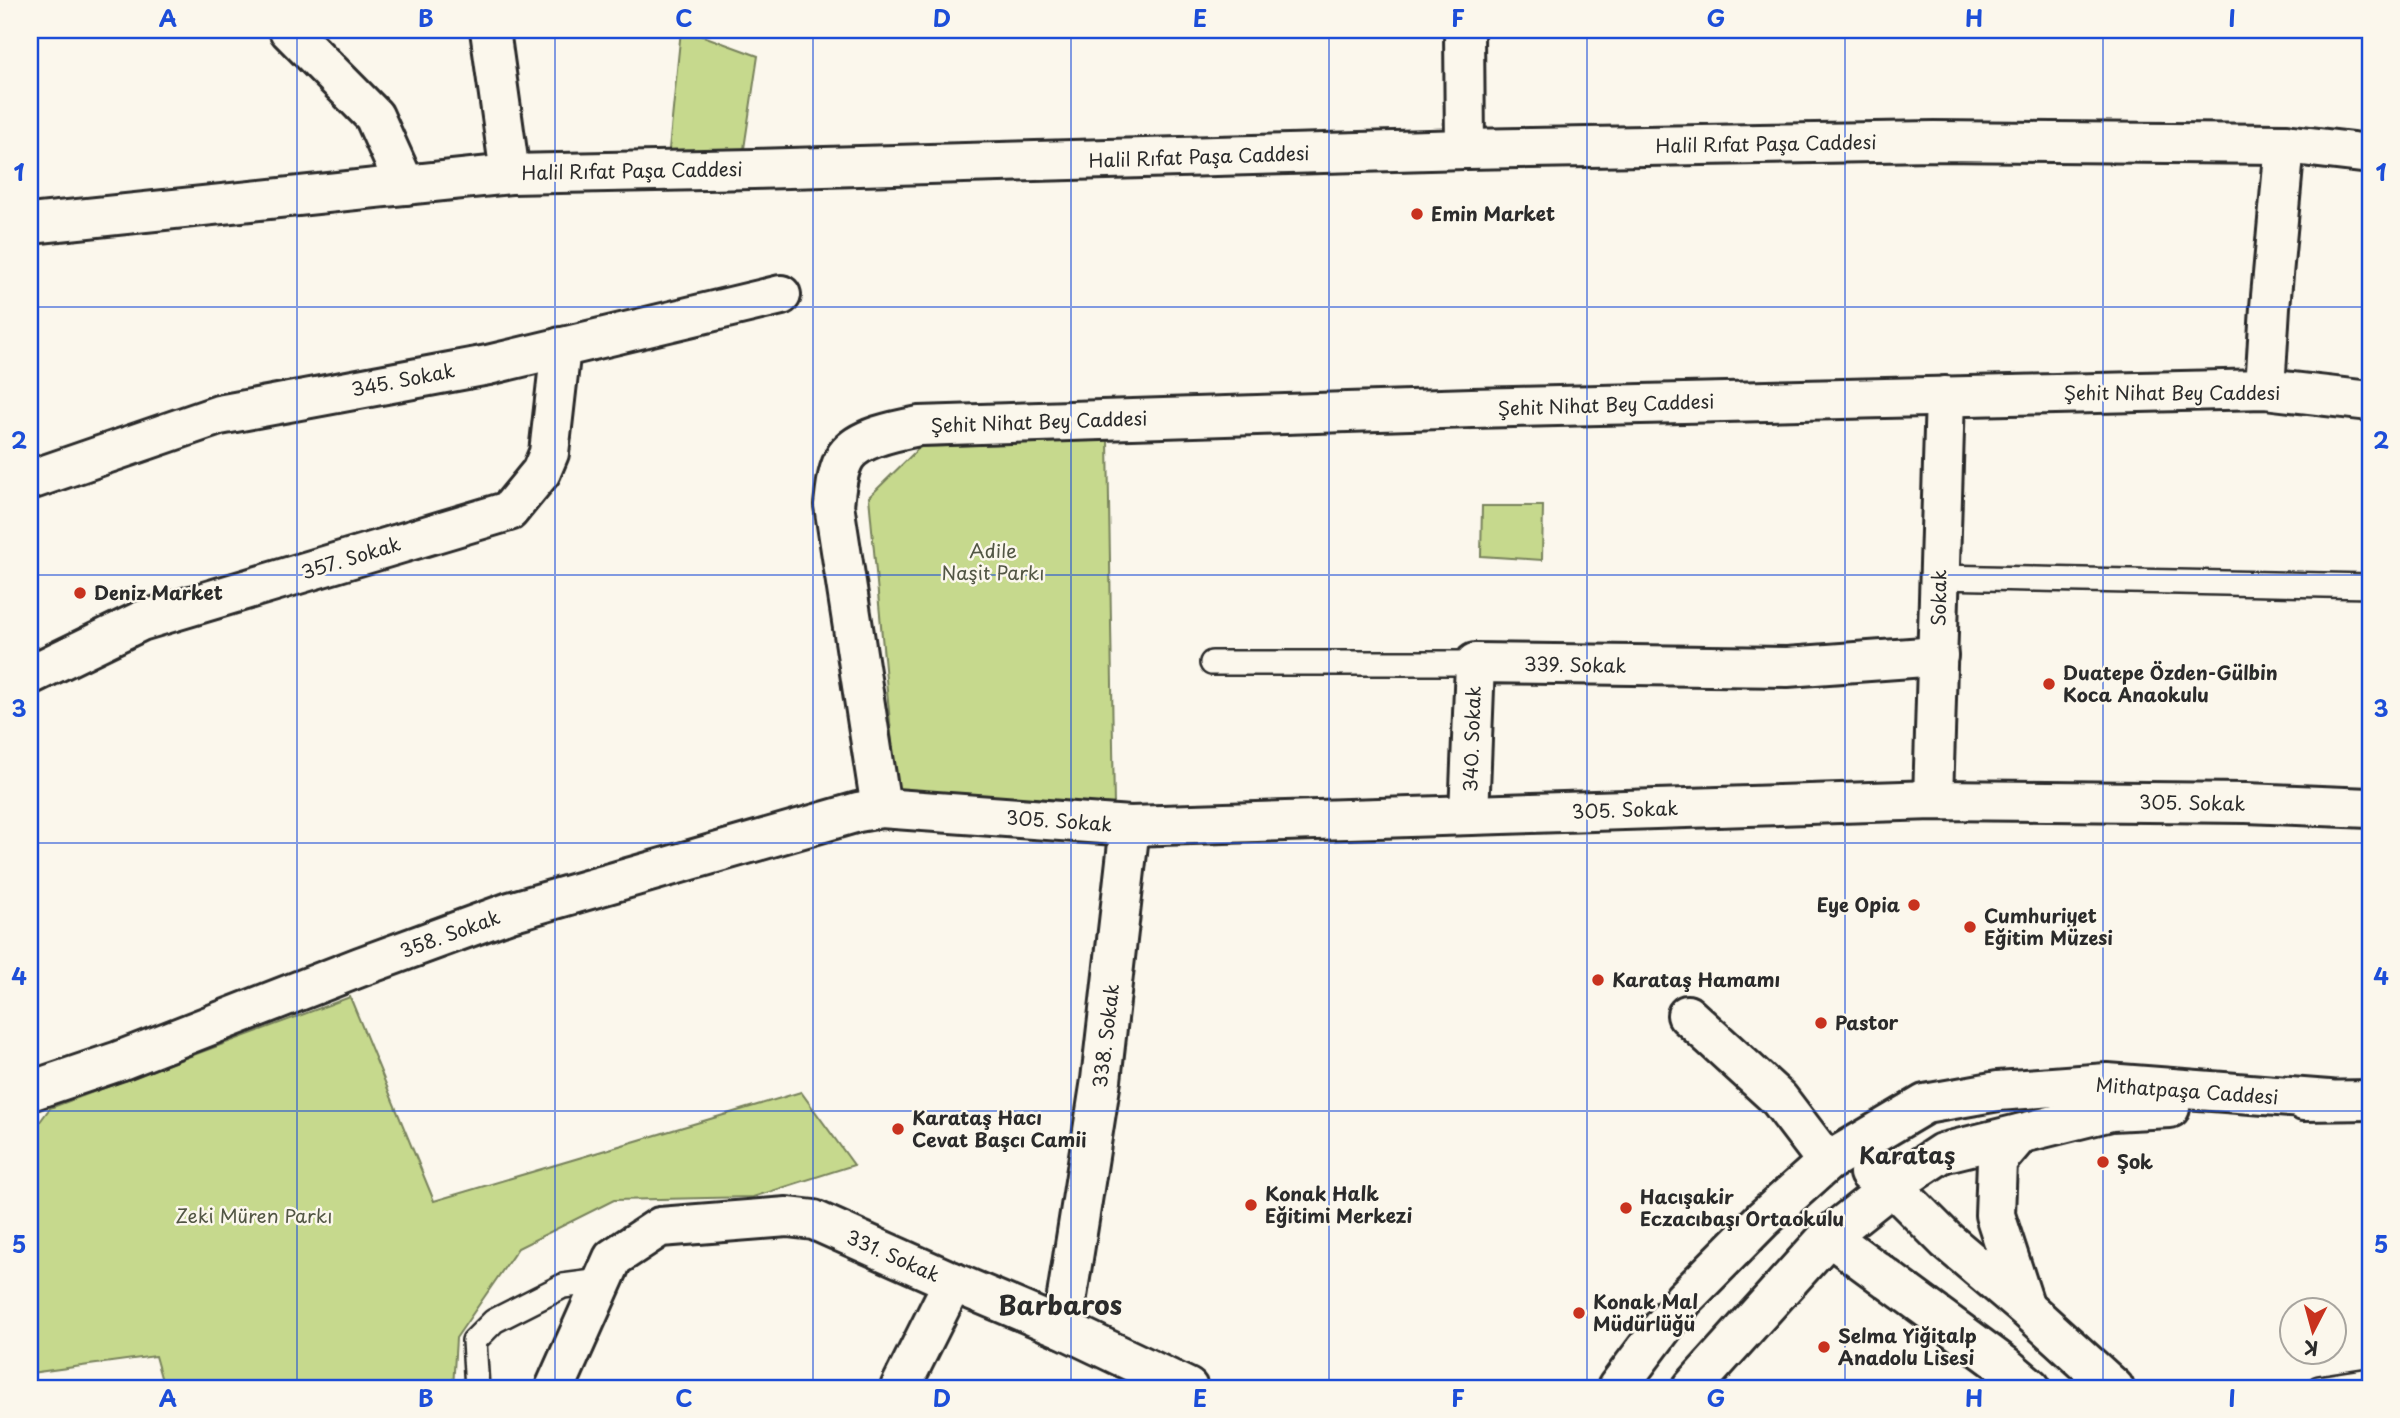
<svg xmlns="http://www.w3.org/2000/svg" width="2400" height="1418" font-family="'Playpen Sans',sans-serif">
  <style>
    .green { fill: #c6d98d; stroke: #78825c; stroke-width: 2 }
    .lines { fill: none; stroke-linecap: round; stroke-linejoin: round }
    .service-casing { stroke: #2b2b2b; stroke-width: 28 }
    .minor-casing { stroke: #2b2b2b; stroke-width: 44 }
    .tertiary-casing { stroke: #2b2b2b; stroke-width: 44 }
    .primary-casing { stroke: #2b2b2b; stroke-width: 44 }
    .service { stroke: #fbf7ec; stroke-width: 23 }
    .minor { stroke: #fbf7ec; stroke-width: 38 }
    .tertiary { stroke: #fbf7ec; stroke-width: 38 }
    .primary { stroke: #fbf7ec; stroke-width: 38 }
    .grid { fill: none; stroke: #1d4ed8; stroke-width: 2; stroke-opacity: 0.55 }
    .poi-dot { fill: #c8321e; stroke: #fbf7ec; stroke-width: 2.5 }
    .labels { text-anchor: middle; stroke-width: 5; stroke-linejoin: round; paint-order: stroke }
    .street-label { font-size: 19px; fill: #2b2b2b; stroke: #fbf7ec }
    .poi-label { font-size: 19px; font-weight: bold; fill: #2b2b2b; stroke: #fbf7ec; text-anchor: start }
    .park-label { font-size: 19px; fill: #525644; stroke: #fbf7ec }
    .quarter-label { font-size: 23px; font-weight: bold; fill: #2b2b2b; stroke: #fbf7ec }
    .district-label { font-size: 26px; font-weight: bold; fill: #2b2b2b; stroke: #fbf7ec }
    .neatline { fill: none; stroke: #1d4ed8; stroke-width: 2.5 }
    .grid-label { font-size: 23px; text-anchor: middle; font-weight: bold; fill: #1d4ed8 }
  </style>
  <rect width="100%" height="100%" fill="#fbf7ec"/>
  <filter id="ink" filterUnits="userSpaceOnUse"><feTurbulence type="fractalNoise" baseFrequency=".0143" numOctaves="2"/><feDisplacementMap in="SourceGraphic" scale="14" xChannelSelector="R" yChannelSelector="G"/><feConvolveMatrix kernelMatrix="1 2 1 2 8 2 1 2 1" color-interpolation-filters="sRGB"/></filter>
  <g filter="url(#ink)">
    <g class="green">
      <polygon points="681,30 687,30 758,56 742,162 668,159"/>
      <polygon points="1108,440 1114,806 897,797 869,497 920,447"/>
      <polygon points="1482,506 1543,506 1542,560 1481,556"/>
      <polygon points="350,997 434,1201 801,1092 854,1165 753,1197 614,1200 518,1248 456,1338 453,1388 164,1388 155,1356 30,1373 30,1135 50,1108"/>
    </g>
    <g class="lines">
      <g class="service-casing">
        <g id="service">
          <polyline points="1940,577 2370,586"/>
          <polyline points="1212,663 1475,663"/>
          <polyline points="477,1388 474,1341 494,1321 563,1286 601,1281"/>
          <polyline points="2319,1388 2370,1380"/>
        </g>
      </g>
      <g class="minor-casing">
        <g id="minor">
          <polyline points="289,30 374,116 405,185"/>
          <polyline points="490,30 510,174"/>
          <polyline points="1464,30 1465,149"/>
          <polyline points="2265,389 2270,307 2285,144"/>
          <polyline points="30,480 219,415 488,365 781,295"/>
          <polyline points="30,675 141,621 509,511 541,472 549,453 561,347"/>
          <polyline points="1933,800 1945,396"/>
          <path d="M881,808L834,505C836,489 837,470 846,456C859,437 898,430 919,426L1472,408L2265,389L2370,401"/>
          <polyline points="1469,815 1475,663 1787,667 1938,656"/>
          <polyline points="1687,1015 1779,1099 1827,1162"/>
          <polyline points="30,1091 119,1061 360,967 510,912 858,812 881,808 1130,826 1933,800 2246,803 2370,808"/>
          <polyline points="1062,1328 1101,1080 1130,826"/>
          <polyline points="555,1388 613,1258 660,1227 787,1217 814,1220 953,1282 1062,1328 1188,1388"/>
          <polyline points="900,1388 953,1282"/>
        </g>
      </g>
      <g class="tertiary-casing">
        <polyline id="tertiary" points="30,224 510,174 753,169 1465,149 1934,141 2285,144 2370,154"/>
      </g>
      <g class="primary-casing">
        <g id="primary">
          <polyline points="2304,1101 2370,1100"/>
          <polyline points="2020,1134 1997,1161 1995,1215 2025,1307"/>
          <polyline points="1869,1173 1892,1186 1947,1241 2025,1307 2114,1388"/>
          <polyline points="1829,1236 2004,1365 2031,1388"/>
          <polyline points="1617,1388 1684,1299 1763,1219 1827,1162 1925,1104 1998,1091 2107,1083 2329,1100"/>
          <polyline points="1692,1388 1829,1236 1892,1186 1942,1153 2111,1111 2170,1108"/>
        </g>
      </g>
      <use href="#service" class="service"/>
      <use href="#minor" class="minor"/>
      <use href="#tertiary" class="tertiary"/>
      <use href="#primary" class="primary"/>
    </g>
  </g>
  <path class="grid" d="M297,30V1388M555,30V1388M813,30V1388M1071,30V1388M1329,30V1388M1587,30V1388M1845,30V1388M2103,30V1388M30,307H2370M30,575H2370M30,843H2370M30,1111H2370"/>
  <g class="poi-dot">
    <circle cx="1417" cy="214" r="7"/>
    <circle cx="80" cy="593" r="7"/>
    <circle cx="2049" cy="684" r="7"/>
    <circle cx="1914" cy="905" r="7"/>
    <circle cx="1970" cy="927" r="7"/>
    <circle cx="1598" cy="980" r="7"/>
    <circle cx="1821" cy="1023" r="7"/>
    <circle cx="898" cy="1129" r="7"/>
    <circle cx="2103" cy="1162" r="7"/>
    <circle cx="1251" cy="1205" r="7"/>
    <circle cx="1626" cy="1208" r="7"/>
    <circle cx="1579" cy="1313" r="7"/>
    <circle cx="1824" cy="1347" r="7"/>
  </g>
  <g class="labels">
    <g class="street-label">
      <text transform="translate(1766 144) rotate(-1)" y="7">Halil Rıfat Paşa Caddesi</text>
      <text transform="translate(1199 157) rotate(-2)" y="7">Halil Rıfat Paşa Caddesi</text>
      <text transform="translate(632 171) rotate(-1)" y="7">Halil Rıfat Paşa Caddesi</text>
      <text transform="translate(403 380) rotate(-11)" y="7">345. Sokak</text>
      <text x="2172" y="400">Şehit Nihat Bey Caddesi</text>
      <text transform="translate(1606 405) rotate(-2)" y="7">Şehit Nihat Bey Caddesi</text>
      <text transform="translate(1039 422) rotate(-2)" y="7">Şehit Nihat Bey Caddesi</text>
      <text transform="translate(351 558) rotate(-17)" y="7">357. Sokak</text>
      <text transform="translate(1939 598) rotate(-89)" y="7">Sokak</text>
      <text transform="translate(1575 665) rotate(1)" y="7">339. Sokak</text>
      <text transform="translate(1472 739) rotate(-88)" y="7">340. Sokak</text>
      <text transform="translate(2192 803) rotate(1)" y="7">305. Sokak</text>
      <text transform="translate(1625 810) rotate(-2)" y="7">305. Sokak</text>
      <text transform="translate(1059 821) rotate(4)" y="7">305. Sokak</text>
      <text transform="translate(450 934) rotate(-20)" y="7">358. Sokak</text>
      <text transform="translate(1106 1036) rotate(-83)" y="7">338. Sokak</text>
      <text transform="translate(2187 1091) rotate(4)" y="7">Mithatpaşa Caddesi</text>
      <text transform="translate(893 1256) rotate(24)" y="7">331. Sokak</text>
    </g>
    <g class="poi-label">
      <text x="1431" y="221">Emin Market</text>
      <text x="94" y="600">Deniz Market</text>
      <text x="2063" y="680">Duatepe Özden-Gülbin<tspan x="2063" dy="22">Koca Anaokulu</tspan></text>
      <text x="1900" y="912" text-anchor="end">Eye Opia</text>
      <text x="1984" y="923">Cumhuriyet<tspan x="1984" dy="22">Eğitim Müzesi</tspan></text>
      <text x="1612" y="987">Karataş Hamamı</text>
      <text x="1835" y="1030">Pastor</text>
      <text x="912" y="1125">Karataş Hacı<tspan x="912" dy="22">Cevat Başcı Camii</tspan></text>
      <text x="2117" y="1169">Şok</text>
      <text x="1265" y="1201">Konak Halk<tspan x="1265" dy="22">Eğitimi Merkezi</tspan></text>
      <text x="1640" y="1204">Hacışakir<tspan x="1640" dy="22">Eczacıbaşı Ortaokulu</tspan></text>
      <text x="1593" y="1309">Konak Mal<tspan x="1593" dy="22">Müdürlüğü</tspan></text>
      <text x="1838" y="1343">Selma Yiğitalp<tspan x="1838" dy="22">Anadolu Lisesi</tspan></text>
    </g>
    <g class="park-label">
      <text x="993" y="558">Adile<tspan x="993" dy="22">Naşit Parkı</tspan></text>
      <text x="254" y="1223">Zeki Müren Parkı</text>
    </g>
    <g class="quarter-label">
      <text x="1907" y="1164">Karataş</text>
    </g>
    <g class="district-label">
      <text x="1060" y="1315">Barbaros</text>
    </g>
  </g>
  <rect width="2400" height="1418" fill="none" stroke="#fbf7ec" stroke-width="77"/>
  <g transform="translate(2313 1331) rotate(186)"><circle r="33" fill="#fbf7ec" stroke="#a8a59f" stroke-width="2"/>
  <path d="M0-5L12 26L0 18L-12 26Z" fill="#c8321e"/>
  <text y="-10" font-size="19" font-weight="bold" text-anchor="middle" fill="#2b2b2b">K</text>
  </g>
  <rect x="38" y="38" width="2324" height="1342" class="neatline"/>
  <g class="grid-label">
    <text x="168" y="27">A</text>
    <text x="426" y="27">B</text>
    <text x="684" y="27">C</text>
    <text x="942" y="27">D</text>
    <text x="1200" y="27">E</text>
    <text x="1458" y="27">F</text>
    <text x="1716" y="27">G</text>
    <text x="1974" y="27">H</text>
    <text x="2232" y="27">I</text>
    <text x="19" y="181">1</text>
    <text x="2381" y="181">1</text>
    <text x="19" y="449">2</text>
    <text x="2381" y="449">2</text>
    <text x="19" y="717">3</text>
    <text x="2381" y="717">3</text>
    <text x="19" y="985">4</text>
    <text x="2381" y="985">4</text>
    <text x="19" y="1253">5</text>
    <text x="2381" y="1253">5</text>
    <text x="168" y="1407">A</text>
    <text x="426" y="1407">B</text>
    <text x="684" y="1407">C</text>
    <text x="942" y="1407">D</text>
    <text x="1200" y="1407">E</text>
    <text x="1458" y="1407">F</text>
    <text x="1716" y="1407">G</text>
    <text x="1974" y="1407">H</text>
    <text x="2232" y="1407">I</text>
  </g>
</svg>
